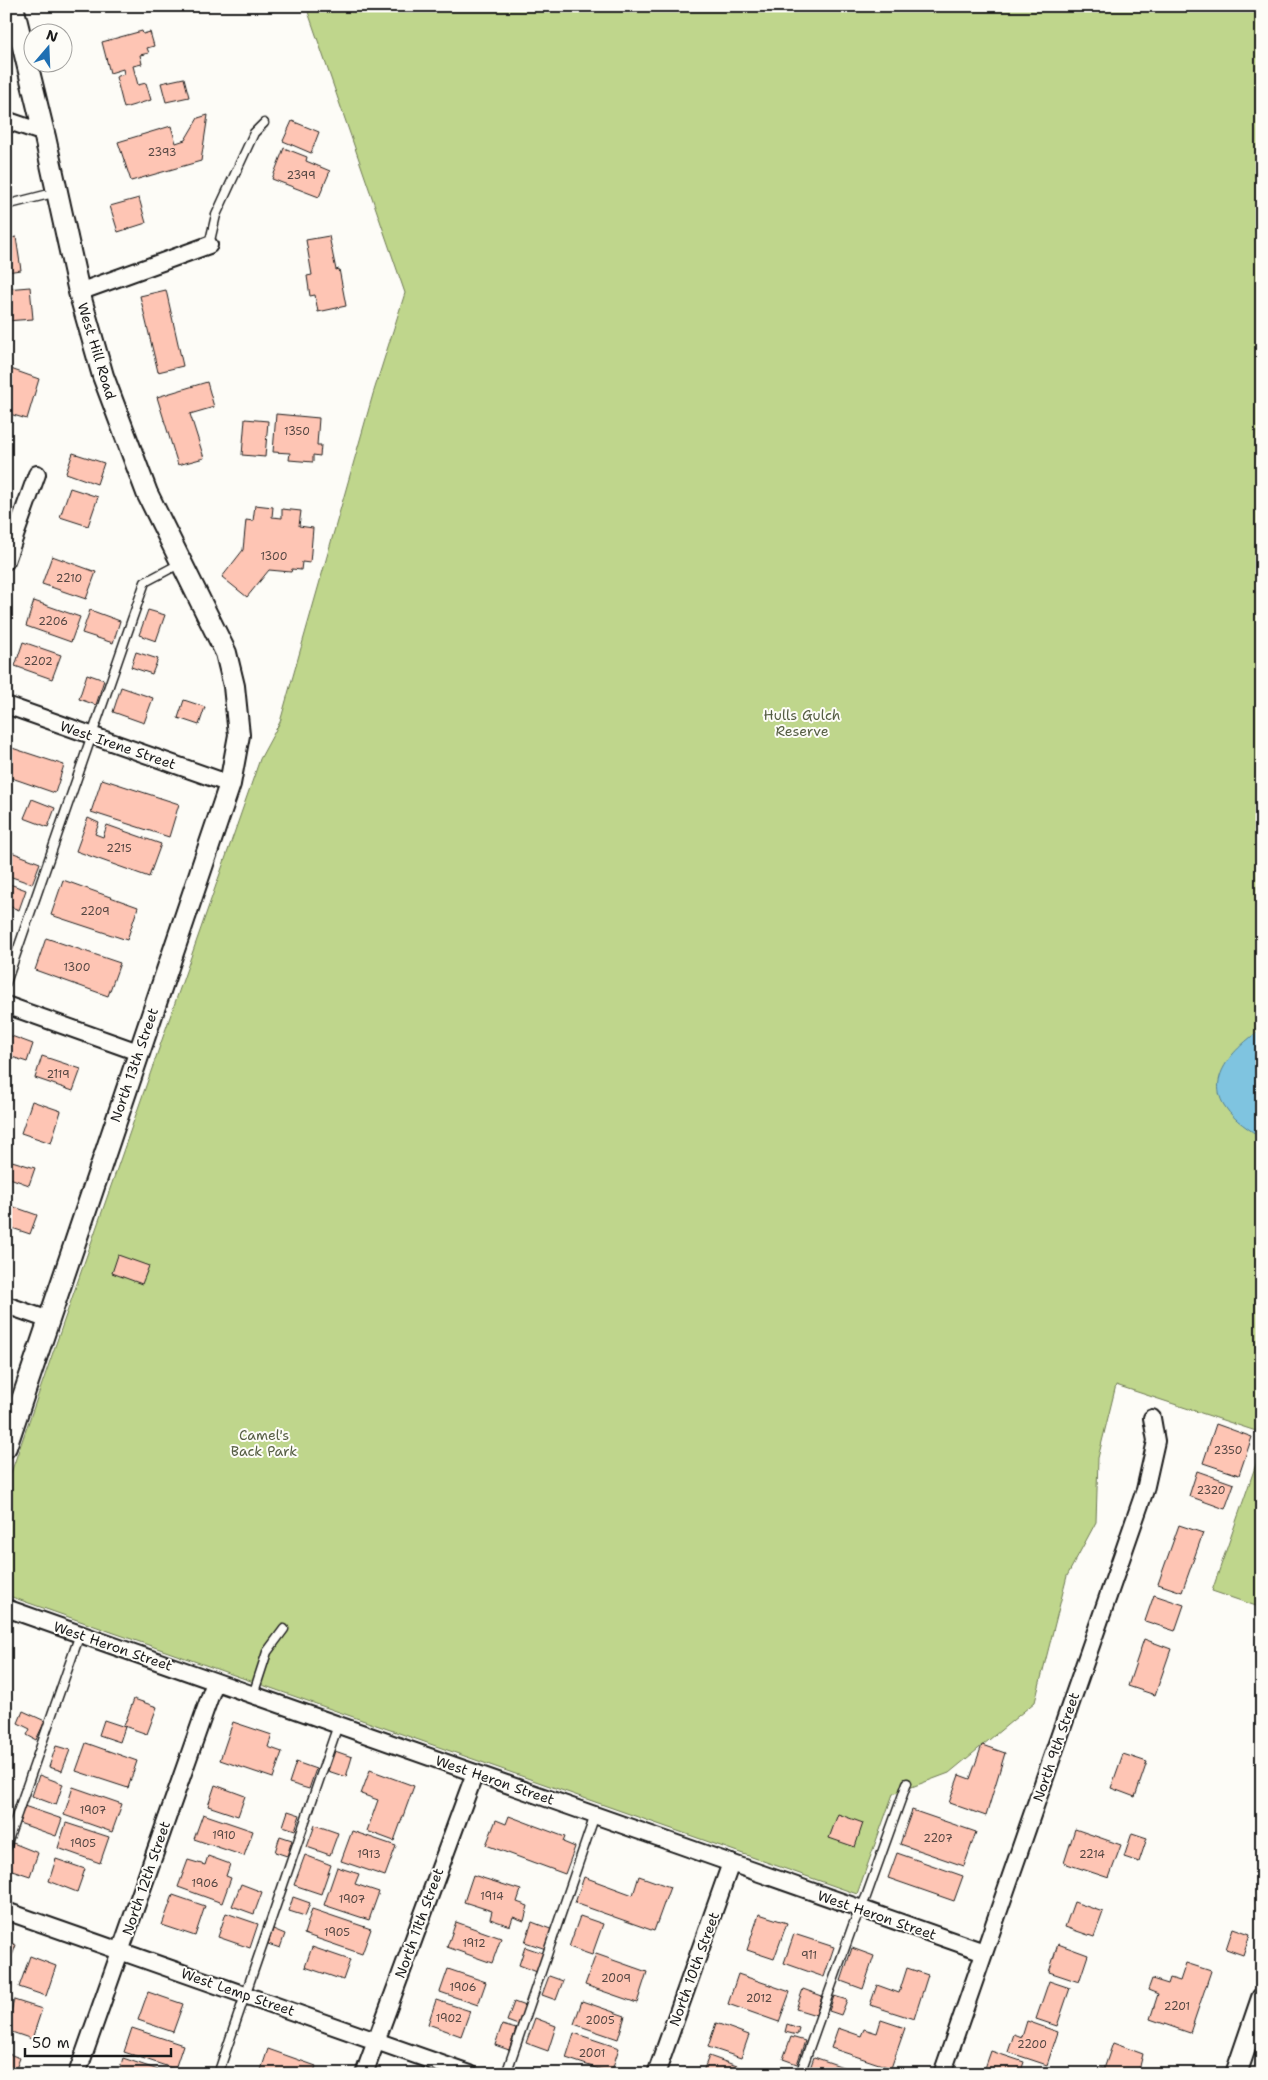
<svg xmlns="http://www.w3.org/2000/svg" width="1268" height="2080" font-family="'Shantell Sans',sans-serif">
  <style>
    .green { fill: #bfd68c; stroke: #6e7954 }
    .water { fill: #7fc4e0; stroke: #578192 }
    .building { fill: #fec5b4; stroke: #1c1c1c }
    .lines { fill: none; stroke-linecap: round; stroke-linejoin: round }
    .service-casing { stroke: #1c1c1c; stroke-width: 11 }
    .minor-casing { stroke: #1c1c1c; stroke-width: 20 }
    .tertiary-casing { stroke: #1c1c1c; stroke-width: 24 }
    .service { stroke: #fdfcf7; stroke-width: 8 }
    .minor { stroke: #fdfcf7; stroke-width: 16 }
    .tertiary { stroke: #fdfcf7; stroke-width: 20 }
    .labels { text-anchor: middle; stroke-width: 4; stroke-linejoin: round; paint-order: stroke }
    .number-label { font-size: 11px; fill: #544642 }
    .street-label { font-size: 14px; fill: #1c1c1c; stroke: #fdfcf7 }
    .park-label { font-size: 14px; fill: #555d43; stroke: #fdfcf7 }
  </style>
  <rect width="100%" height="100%" fill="#fdfcf7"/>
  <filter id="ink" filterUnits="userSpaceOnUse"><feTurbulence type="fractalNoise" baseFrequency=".02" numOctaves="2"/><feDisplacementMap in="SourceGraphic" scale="10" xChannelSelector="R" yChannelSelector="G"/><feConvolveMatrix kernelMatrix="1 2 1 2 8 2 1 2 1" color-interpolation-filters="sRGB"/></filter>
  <g filter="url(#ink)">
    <g class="green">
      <polygon points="306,6 1262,6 1262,1433 1116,1385 1098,1458 1096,1522 1067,1576 1035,1702 949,1773 893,1794 857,1894 6,1595 6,1487 260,759 280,722 373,394 405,293"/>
      <polygon points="1262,1447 1262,1608 1212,1591"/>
    </g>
    <path class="water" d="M1262,1029V1057L1259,1070L1262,1071V1138C1250,1130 1234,1120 1226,1108C1203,1077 1238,1045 1262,1029Z"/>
    <g class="building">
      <polygon points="142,31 143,34 150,32 154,46 147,48 149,53 140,55 142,64 133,66 138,85 146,83 151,100 124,108 116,77 124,74 123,69 110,73 102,42"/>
      <polygon points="184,78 189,97 166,102 161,83"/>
      <polygon points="208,115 201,161 131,181 118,142 171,126 176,143 185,140 198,118"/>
      <polygon points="292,121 319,132 311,153 283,141"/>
      <polygon points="284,148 307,157 306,161 330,171 319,197 272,179"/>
      <polygon points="139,198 146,223 118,232 110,206"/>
      <polygon points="329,236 336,270 339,269 346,306 318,312 315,295 310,296 307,276 312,275 306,240"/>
      <polygon points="16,237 21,270 6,272 6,239"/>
      <polygon points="30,287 33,319 6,321 6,289"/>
      <polygon points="166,290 183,366 158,372 140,296"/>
      <polygon points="8,368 39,379 27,419 6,413"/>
      <polygon points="207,382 214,407 190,414 204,458 178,465 157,397"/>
      <polygon points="276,414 319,418 317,445 321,445 320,456 313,455 313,462 289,460 290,453 273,452"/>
      <polygon points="245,419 268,421 265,457 242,455"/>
      <polygon points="73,453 104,463 97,484 66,473"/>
      <polygon points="70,488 98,497 88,526 60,517"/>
      <polygon points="255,505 273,507 272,517 282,518 282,509 301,511 299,526 313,528 310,563 302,562 301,570 292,569 291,572 269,570 247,597 222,577 243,550 246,520 253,521"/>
      <polygon points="52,556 96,572 86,599 42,584"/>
      <polygon points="34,601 80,617 71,642 26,626"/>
      <polygon points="90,610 120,621 113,643 82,633"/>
      <polygon points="148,610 165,615 156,641 139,635"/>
      <polygon points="23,642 61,655 52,679 15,666"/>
      <polygon points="136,652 158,659 152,674 131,667"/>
      <polygon points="87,674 104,680 96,705 79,699"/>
      <polygon points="121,687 153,698 144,723 113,712"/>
      <polygon points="184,700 205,707 199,725 178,718"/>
      <polygon points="6,746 64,765 55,793 6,776"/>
      <polygon points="102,779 179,804 169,837 91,812"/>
      <polygon points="32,799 55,808 48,827 24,818"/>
      <polygon points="88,818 99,823 95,834 103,837 107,825 161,844 149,877 76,851"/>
      <polygon points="6,850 40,863 32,884 6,875"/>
      <polygon points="63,880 138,907 127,940 51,915"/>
      <polygon points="7,883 26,890 19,910 6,905"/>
      <polygon points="46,938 120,963 108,996 35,970"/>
      <polygon points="6,1034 33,1044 27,1062 6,1055"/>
      <polygon points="42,1056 81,1069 73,1091 35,1078"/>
      <polygon points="32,1101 61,1111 51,1143 21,1133"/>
      <polygon points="12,1161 35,1168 29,1185 7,1177"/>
      <polygon points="6,1204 37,1215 30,1234 6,1226"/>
      <polygon points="118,1255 149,1266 142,1284 112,1273"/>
      <polygon points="1216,1424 1252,1437 1239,1475 1203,1463"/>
      <polygon points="1197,1471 1234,1484 1225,1509 1189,1496"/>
      <polygon points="1179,1525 1203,1533 1182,1592 1158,1584"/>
      <polygon points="1154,1595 1184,1605 1175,1631 1145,1621"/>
      <polygon points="1144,1639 1171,1649 1155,1695 1128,1686"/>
      <polygon points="134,1699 157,1707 147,1734 124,1726"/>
      <polygon points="23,1711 45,1721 36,1740 27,1735 30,1729 18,1723"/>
      <polygon points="104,1720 125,1727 120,1742 99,1735"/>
      <polygon points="233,1722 272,1735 268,1747 282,1752 273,1778 220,1760"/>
      <polygon points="86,1743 137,1761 128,1788 76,1771"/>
      <polygon points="982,1745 1005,1753 986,1816 949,1803 959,1775 970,1779"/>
      <polygon points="56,1746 70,1750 62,1771 49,1767"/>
      <polygon points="335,1751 352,1757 346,1777 328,1771"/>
      <polygon points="1123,1754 1147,1762 1135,1797 1111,1788"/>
      <polygon points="296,1762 316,1769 309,1789 289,1783"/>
      <polygon points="370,1770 414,1786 394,1841 367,1831 378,1800 361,1794"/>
      <polygon points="39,1775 63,1784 56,1805 32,1796"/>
      <polygon points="215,1785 245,1796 238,1816 208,1806"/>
      <polygon points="73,1787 122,1804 112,1832 64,1815"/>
      <polygon points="24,1806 62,1819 56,1836 19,1823"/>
      <polygon points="912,1810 976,1832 964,1866 900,1844"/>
      <polygon points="288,1811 300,1815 295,1830 283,1826"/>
      <polygon points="203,1814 253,1831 244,1856 194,1839"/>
      <polygon points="838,1814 863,1823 855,1847 829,1838"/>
      <polygon points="509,1816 565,1837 563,1842 575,1847 565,1874 486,1845 496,1820 506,1824"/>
      <polygon points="66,1823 109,1837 100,1863 58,1848"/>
      <polygon points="315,1825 338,1833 330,1855 307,1847"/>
      <polygon points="1075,1829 1121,1845 1109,1878 1064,1863"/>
      <polygon points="352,1831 396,1846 385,1876 341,1861"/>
      <polygon points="1132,1833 1147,1838 1139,1862 1124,1857"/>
      <polygon points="280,1836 292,1840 287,1856 275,1852"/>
      <polygon points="13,1843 38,1853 30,1876 6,1868"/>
      <polygon points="897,1853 963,1876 954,1901 888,1878"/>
      <polygon points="305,1855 331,1865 321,1894 294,1885"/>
      <polygon points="208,1856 230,1864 226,1876 231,1878 222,1903 178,1887 188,1860 205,1865"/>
      <polygon points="56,1859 85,1869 77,1892 49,1881"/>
      <polygon points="337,1867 359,1874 355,1884 379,1892 369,1920 324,1905"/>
      <polygon points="473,1875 521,1890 517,1902 528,1906 524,1921 513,1917 510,1926 490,1919 492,1911 464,1902"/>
      <polygon points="639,1876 670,1887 654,1931 575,1903 584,1877 633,1895"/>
      <polygon points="241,1884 262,1892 254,1914 232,1906"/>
      <polygon points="173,1895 205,1906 195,1936 162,1925"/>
      <polygon points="293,1897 310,1903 305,1916 289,1911"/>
      <polygon points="1074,1902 1103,1912 1094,1937 1065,1927"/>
      <polygon points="312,1909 371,1929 362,1954 304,1934"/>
      <polygon points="226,1913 258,1924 250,1948 218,1937"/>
      <polygon points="759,1914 787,1923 774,1959 747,1950"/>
      <polygon points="580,1916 603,1924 592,1955 569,1947"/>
      <polygon points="456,1922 501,1938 492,1963 447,1947"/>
      <polygon points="532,1922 553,1930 546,1949 525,1942"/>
      <polygon points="1233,1928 1250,1934 1243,1955 1226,1949"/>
      <polygon points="273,1929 285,1934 280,1948 268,1944"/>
      <polygon points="794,1934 834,1947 824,1977 784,1963"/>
      <polygon points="6,1941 16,1945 9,1964 6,1963"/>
      <polygon points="1058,1944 1088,1955 1079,1982 1049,1972"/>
      <polygon points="312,1947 350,1960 343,1980 305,1967"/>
      <polygon points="525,1947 543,1953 537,1972 519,1965"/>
      <polygon points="852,1948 874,1956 863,1989 841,1981"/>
      <polygon points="596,1954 647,1972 637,2003 585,1985"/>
      <polygon points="30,1956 56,1966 46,1996 19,1987"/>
      <polygon points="1186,1963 1211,1971 1190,2033 1150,2019 1158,1994 1148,1990 1152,1979 1168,1984 1170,1978 1180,1981"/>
      <polygon points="907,1968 928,1975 914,2019 870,2005 877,1985 899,1993"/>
      <polygon points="448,1969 486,1982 478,2005 440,1992"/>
      <polygon points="738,1974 790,1992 779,2022 728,2004"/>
      <polygon points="549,1976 563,1981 556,2000 542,1995"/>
      <polygon points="1049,1981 1070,1988 1057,2026 1036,2019"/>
      <polygon points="803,1989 822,1996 816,2015 796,2009"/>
      <polygon points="148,1992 183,2004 173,2032 138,2020"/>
      <polygon points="834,1996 847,2000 841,2015 829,2011"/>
      <polygon points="14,2000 42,2009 32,2039 6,2030"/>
      <polygon points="436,2000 470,2011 461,2036 428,2024"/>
      <polygon points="582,2001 625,2016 618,2039 574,2024"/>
      <polygon points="514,2002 525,2006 518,2025 507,2021"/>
      <polygon points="535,2018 556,2026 548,2051 526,2043"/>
      <polygon points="881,2020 905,2028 891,2068 831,2048 838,2028 861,2036 864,2029 877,2033"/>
      <polygon points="1027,2021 1058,2032 1047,2065 1008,2052 1014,2034 1022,2037"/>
      <polygon points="716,2023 749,2035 741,2058 708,2047"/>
      <polygon points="787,2024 799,2028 797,2035 785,2032"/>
      <polygon points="502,2025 516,2029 509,2050 495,2045"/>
      <polygon points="132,2028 183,2045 175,2069 124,2052"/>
      <polygon points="574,2033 619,2048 611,2073 566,2058"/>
      <polygon points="791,2037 805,2041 797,2064 783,2059"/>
      <polygon points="1113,2043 1143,2054 1138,2074 1098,2074 1101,2068 1104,2069"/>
      <polygon points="268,2049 316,2066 313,2074 260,2073"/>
      <polygon points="991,2051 1024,2062 1020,2074 983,2074"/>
      <polygon points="6,2053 20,2058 14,2074 6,2074"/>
      <polygon points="709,2056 751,2071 750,2074 702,2074"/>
      <polygon points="814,2057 846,2068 844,2074 808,2074"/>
      <polygon points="123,2058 170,2074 118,2074"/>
    </g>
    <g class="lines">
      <g class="service-casing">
        <g id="service">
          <polyline points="6,205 57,192"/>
          <polyline points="209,245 216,215 254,133 264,123"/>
          <polyline points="6,983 145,582 181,563"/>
          <polyline points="253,1695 267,1652 284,1629"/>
          <polyline points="6,1846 80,1634"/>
          <polyline points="218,2074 338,1725"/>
          <polyline points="506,2074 595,1815"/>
          <polyline points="800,2074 853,1925 866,1897 907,1783"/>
        </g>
      </g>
      <g class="minor-casing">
        <g id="minor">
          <polyline points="6,120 44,133"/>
          <polyline points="79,292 209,245"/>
          <polyline points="6,561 37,474"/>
          <polyline points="6,705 230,784"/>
          <polyline points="6,1005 138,1052"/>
          <polyline points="6,1305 49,1320"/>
          <polyline points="6,1608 984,1952"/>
          <polyline points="6,1911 470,2074"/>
          <polyline points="77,2074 215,1682"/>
          <polyline points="364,2074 475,1773"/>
          <polyline points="656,2074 731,1863"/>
          <polyline points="942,2074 1145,1490 1156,1441 1152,1418"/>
        </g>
      </g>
      <g class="tertiary-casing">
        <g id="tertiary">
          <polyline points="6,1447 230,784 239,735 234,686 226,653 147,493 103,376 79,292 45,137 13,6"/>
          <polyline points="1236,2074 1262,1998"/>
        </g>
      </g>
      <use href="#service" class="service"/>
      <use href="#minor" class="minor"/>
      <use href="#tertiary" class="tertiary"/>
    </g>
  </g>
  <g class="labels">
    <g class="number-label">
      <text x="162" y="156">2393</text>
      <text x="301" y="179">2399</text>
      <text x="297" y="435">1350</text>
      <text x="274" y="560">1300</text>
      <text x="69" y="582">2210</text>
      <text x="53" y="625">2206</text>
      <text x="38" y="665">2202</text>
      <text x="119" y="852">2215</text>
      <text x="95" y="915">2209</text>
      <text x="77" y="971">1300</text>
      <text x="58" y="1078">2119</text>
      <text x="1228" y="1454">2350</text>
      <text x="1211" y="1494">2320</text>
      <text x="93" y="1814">1907</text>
      <text x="224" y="1839">1910</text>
      <text x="938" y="1842">2207</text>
      <text x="83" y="1847">1905</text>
      <text x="369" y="1858">1913</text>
      <text x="1092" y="1858">2214</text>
      <text x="205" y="1887">1906</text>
      <text x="492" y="1900">1914</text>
      <text x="352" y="1903">1907</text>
      <text x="337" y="1936">1905</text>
      <text x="474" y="1947">1912</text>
      <text x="809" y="1959">911</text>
      <text x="616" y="1982">2009</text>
      <text x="463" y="1991">1906</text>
      <text x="759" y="2002">2012</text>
      <text x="1177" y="2010">2201</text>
      <text x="449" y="2022">1902</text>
      <text x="600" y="2024">2005</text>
      <text x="1032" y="2048">2200</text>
      <text x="592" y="2057">2001</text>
    </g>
    <g class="street-label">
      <text transform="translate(97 351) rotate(73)" y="5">West Hill Road</text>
      <text transform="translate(118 745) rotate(19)" y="5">West Irene Street</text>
      <text transform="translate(134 1065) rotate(-71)" y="5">North 13th Street</text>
      <text transform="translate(113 1646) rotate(19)" y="5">West Heron Street</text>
      <text transform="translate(1056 1747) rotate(-71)" y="5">North 9th Street</text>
      <text transform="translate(495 1780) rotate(19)" y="5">West Heron Street</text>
      <text transform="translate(146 1878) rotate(-71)" y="5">North 12th Street</text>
      <text transform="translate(877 1915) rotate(19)" y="5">West Heron Street</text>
      <text transform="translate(419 1923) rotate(-70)" y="5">North 11th Street</text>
      <text transform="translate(694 1969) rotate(-70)" y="5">North 10th Street</text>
      <text transform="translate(238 1992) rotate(19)" y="5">West Lemp Street</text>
    </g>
    <g class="park-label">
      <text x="802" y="720">Hulls Gulch<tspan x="802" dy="16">Reserve</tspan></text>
      <text x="264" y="1440">Camel's<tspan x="264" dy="16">Back Park</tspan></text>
    </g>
  </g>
  <rect width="1268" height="2080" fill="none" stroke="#fdfcf7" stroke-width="25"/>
  <rect x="12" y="12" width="1243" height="2055" fill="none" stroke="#1c1c1c" stroke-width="2" filter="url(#ink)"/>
  <g transform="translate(48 48) rotate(19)"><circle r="24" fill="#fdfcf7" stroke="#a3a29f"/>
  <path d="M0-4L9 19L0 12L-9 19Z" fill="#1f6fb2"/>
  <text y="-8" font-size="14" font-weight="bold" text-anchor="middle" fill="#1c1c1c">N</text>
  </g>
  <path d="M25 2048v8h146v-8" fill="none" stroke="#1c1c1c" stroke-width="2.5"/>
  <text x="32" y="2048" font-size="15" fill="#1c1c1c" stroke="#fdfcf7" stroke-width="4" paint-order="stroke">50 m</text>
</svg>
